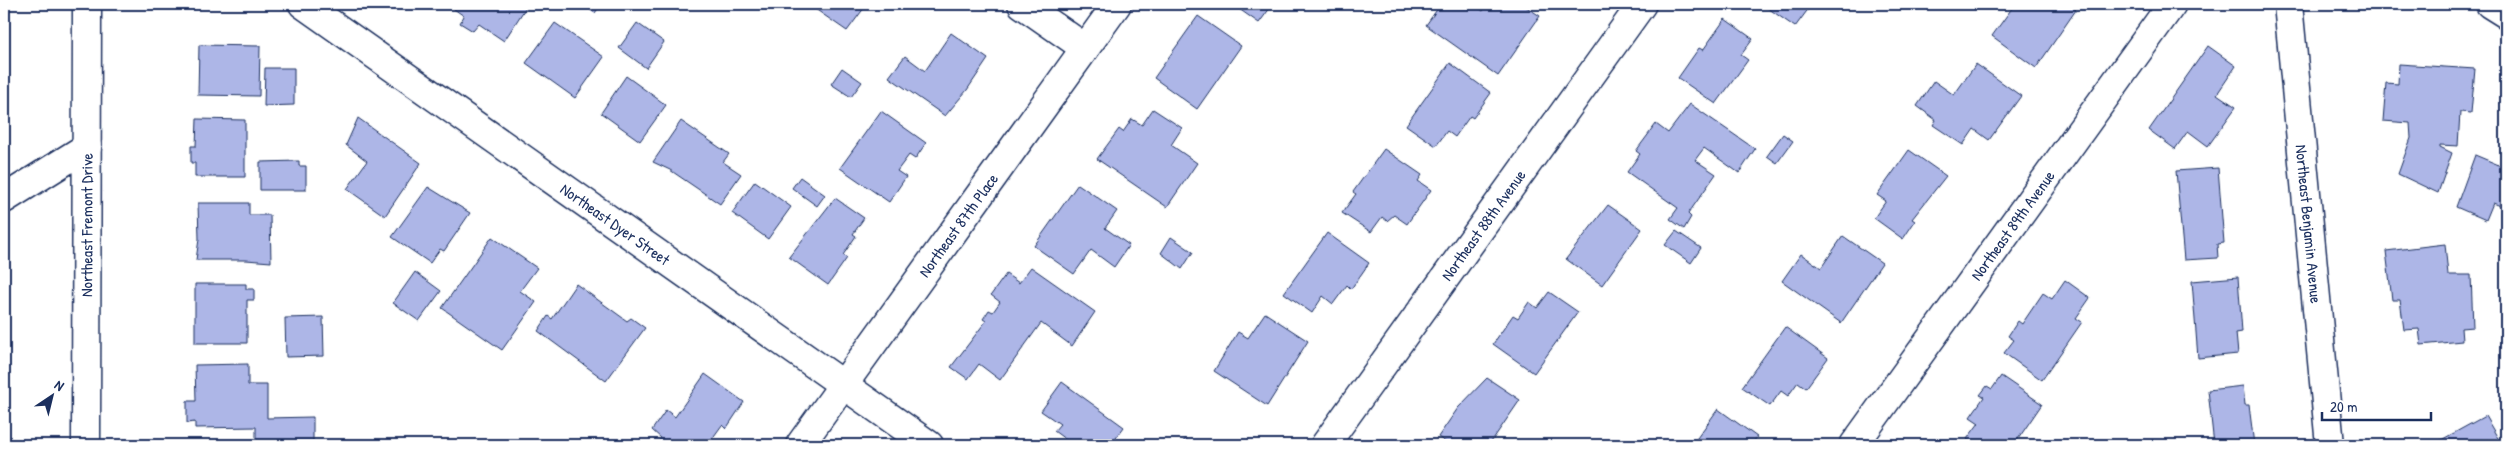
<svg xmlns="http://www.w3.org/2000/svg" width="2510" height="449" font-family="'Patrick Hand',sans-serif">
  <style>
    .building { fill: #adb6e7; stroke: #1b2f5e }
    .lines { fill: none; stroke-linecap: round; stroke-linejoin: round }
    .street-casing { stroke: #1b2f5e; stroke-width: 31 }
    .secondary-casing { stroke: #1b2f5e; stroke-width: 31 }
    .street { stroke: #fff; stroke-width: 28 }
    .secondary { stroke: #fff; stroke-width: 28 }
    .labels { text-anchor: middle; stroke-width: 4; stroke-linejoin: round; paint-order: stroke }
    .street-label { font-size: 16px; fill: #1b2f5e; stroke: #fff }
  </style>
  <rect width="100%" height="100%" fill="#fff"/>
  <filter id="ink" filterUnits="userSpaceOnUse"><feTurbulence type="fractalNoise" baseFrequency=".02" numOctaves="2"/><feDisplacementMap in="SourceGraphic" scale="10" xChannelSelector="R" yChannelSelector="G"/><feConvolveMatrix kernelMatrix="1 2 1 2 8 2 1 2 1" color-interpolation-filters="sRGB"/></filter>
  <g filter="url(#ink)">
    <g class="building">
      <polygon points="458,4 528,4 504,41 479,24 473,31 460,23 464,16 454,9"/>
      <polygon points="581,4 601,4 595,13"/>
      <polygon points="808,4 867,4 847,31"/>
      <polygon points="1232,4 1273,4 1259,23"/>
      <polygon points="1441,4 1473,4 1483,11 1489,4 1522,4 1540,16 1498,76 1426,25"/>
      <polygon points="1762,4 1812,4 1795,27"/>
      <polygon points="2015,4 2069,4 2076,10 2036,68 1992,36"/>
      <polygon points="1198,16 1241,46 1197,109 1154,78"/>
      <polygon points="1725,19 1753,39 1741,55 1748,60 1716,104 1678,78 1699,48 1703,50"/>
      <polygon points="555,23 604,57 575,98 526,63"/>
      <polygon points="637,23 664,42 646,68 619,48"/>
      <rect x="4" y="27" width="4" height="61"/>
      <polygon points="951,33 988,59 967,90 945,116 889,77 905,56 925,71"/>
      <polygon points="199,45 260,46 259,96 198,95"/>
      <polygon points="2208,46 2236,66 2217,94 2236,107 2208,146 2188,131 2175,149 2149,130"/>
      <polygon points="1450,63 1491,93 1473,118 1470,116 1455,137 1447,131 1436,146 1406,125"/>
      <polygon points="1976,64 2021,96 1989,140 1974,129 1963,145 1933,125 1936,120 1917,106 1934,81 1954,95"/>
      <polygon points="2399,64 2475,69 2471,113 2460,112 2458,146 2440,145 2440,147 2452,153 2438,193 2398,174 2411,138 2410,123 2383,121 2386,83 2398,84"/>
      <polygon points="265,68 294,68 294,105 264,106"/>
      <polygon points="842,68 862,82 851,97 831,84"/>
      <polygon points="626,76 666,105 640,141 601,113"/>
      <polygon points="1690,104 1755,149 1739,173 1704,148 1695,160 1716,174 1688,214 1691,217 1684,229 1670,219 1678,208 1627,172 1640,154 1636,151 1656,124 1668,133"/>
      <polygon points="1153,109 1182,128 1171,145 1197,163 1167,207 1097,159 1119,129 1123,132 1132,119 1142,125"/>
      <polygon points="881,111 926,143 915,159 909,155 897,171 906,177 889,202 840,168"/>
      <polygon points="358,118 421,163 385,216 347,189 367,161 346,145"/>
      <polygon points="197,119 245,120 245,177 195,177 195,163 191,163 191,146 196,146"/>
      <polygon points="681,121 729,154 723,162 741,174 720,204 670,170 653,162"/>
      <polygon points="1783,134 1793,141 1777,163 1767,156"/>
      <polygon points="1384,149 1422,175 1418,181 1431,190 1407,224 1394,215 1387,221 1382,217 1371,232 1342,213 1356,194 1353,192"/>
      <polygon points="1909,150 1946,176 1912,219 1915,221 1903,239 1874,218 1886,201 1877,195"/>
      <polygon points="2475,155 2506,168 2506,208 2493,203 2486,220 2456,207"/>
      <polygon points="299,161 299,166 306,166 306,190 260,190 260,162"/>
      <polygon points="2218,168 2224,243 2217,244 2218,258 2184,260 2176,171"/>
      <polygon points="800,177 825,195 817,206 792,188"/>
      <polygon points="755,181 791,207 768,239 732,213"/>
      <polygon points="1078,184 1117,211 1105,228 1129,245 1114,267 1091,250 1074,274 1034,246"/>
      <polygon points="428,187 470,213 444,251 440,249 430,263 392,237"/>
      <polygon points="835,198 864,218 853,234 856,236 843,255 847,258 828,285 789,257"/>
      <polygon points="198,203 249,203 249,215 270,215 271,262 246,260 196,260 199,239"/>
      <polygon points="1608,205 1642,229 1602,285 1566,259"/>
      <polygon points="1676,231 1701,248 1691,263 1665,245"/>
      <polygon points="1327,233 1369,263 1351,289 1347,285 1333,304 1323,296 1312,313 1284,293"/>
      <polygon points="1843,236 1882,263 1841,323 1782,281 1801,254 1821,268"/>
      <polygon points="492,237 537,268 520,291 536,302 502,350 442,308"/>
      <polygon points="1171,237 1193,252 1182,269 1161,253"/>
      <polygon points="2445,244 2448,275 2471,275 2473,327 2461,328 2462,341 2421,345 2419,329 2404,330 2400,300 2392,300 2386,251"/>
      <polygon points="1031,267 1095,312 1072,346 1041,323 1000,380 979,364 968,379 951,367 986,321 983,319 989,310 993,312 1000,302 991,295 1006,274 1019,283"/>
      <polygon points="415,272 441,291 419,321 393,303"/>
      <polygon points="2238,277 2242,332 2236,333 2238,354 2198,358 2192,281"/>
      <polygon points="2065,280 2090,298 2076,318 2082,322 2042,380 2004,353 2014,340 2008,336 2018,321 2022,324 2043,293 2052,299"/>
      <polygon points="195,284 246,284 246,289 254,289 254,300 247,300 247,343 195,343"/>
      <polygon points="576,284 627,321 631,318 645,328 606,381 538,331 548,316 552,319"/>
      <polygon points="1549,292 1578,312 1534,373 1493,344 1513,315 1518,318 1529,302 1537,308"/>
      <polygon points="1265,313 1308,341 1267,406 1214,371 1238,332 1248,338"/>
      <polygon points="323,317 324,356 286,357 285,318"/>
      <polygon points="1785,327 1828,358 1806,388 1798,382 1788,396 1781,391 1770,406 1742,387"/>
      <polygon points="248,364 248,385 267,385 267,418 313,417 313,443 256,443 256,427 195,428 195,422 187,423 187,401 196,401 195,365"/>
      <polygon points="705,374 744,402 726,429 722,425 709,443 703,439 698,445 656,445 661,438 652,430 666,410 675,417"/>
      <polygon points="2001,376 2042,404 2014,445 1975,445 1967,439 1979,423 1970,417 1984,397 1980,395 1987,386 1992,389"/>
      <polygon points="1487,378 1520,400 1489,445 1450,445 1438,437 1458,408"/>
      <polygon points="1062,382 1124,427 1111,445 1073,445 1054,431 1060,424 1041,411"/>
      <polygon points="2243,386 2245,405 2249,405 2254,445 2214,445 2208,390"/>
      <polygon points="1718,409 1757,437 1751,445 1692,445"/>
      <polygon points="2485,416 2502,445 2432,445"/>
      <polygon points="1185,439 1194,445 1181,445"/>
    </g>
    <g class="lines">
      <g class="street-casing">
        <g id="street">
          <path id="s1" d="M303,4L929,445"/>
          <polyline points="1022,4 1085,48"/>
          <polyline points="4,199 87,147"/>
          <path id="s2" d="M86,445L87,4"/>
          <path id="s3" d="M800,445L1117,4"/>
          <path id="s4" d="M1325,445L1642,4"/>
          <path id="s5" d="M1854,445L2172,4"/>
        </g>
      </g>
      <g class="secondary-casing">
        <g id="secondary">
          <path id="s6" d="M2288,4L2330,445"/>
          <polyline points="2490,4 2506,14"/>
        </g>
      </g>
      <use href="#street" class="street"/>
      <use href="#secondary" class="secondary"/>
    </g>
  </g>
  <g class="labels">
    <g class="street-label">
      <text dy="6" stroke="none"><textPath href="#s1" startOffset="382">Northeast Dyer Street</textPath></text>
      <text dy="6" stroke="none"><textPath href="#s4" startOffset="271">Northeast 88th Avenue</textPath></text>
      <text dy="6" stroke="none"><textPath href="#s5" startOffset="271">Northeast 89th Avenue</textPath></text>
      <text dy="6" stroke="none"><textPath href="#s2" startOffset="220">Northeast Fremont Drive</textPath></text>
      <text dy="6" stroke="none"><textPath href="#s3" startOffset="271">Northeast 87th Place</textPath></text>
      <text dy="6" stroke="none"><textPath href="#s6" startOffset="221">Northeast Benjamin Avenue</textPath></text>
    </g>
  </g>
  <rect width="2510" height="449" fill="none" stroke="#fff" stroke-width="20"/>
  <rect x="10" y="10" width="2490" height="429" fill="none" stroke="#1b2f5e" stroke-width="2" filter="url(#ink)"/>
  <g transform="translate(52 396) rotate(35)" stroke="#ffffff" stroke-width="4" paint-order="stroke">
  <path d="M0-4L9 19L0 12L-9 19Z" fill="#1b2f5e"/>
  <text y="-8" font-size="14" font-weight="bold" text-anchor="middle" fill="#1b2f5e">N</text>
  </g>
  <path d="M2322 412v8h109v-8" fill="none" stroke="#1b2f5e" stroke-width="2.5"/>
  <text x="2330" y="412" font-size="15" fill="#1b2f5e" stroke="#ffffff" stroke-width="4" paint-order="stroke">20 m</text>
</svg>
